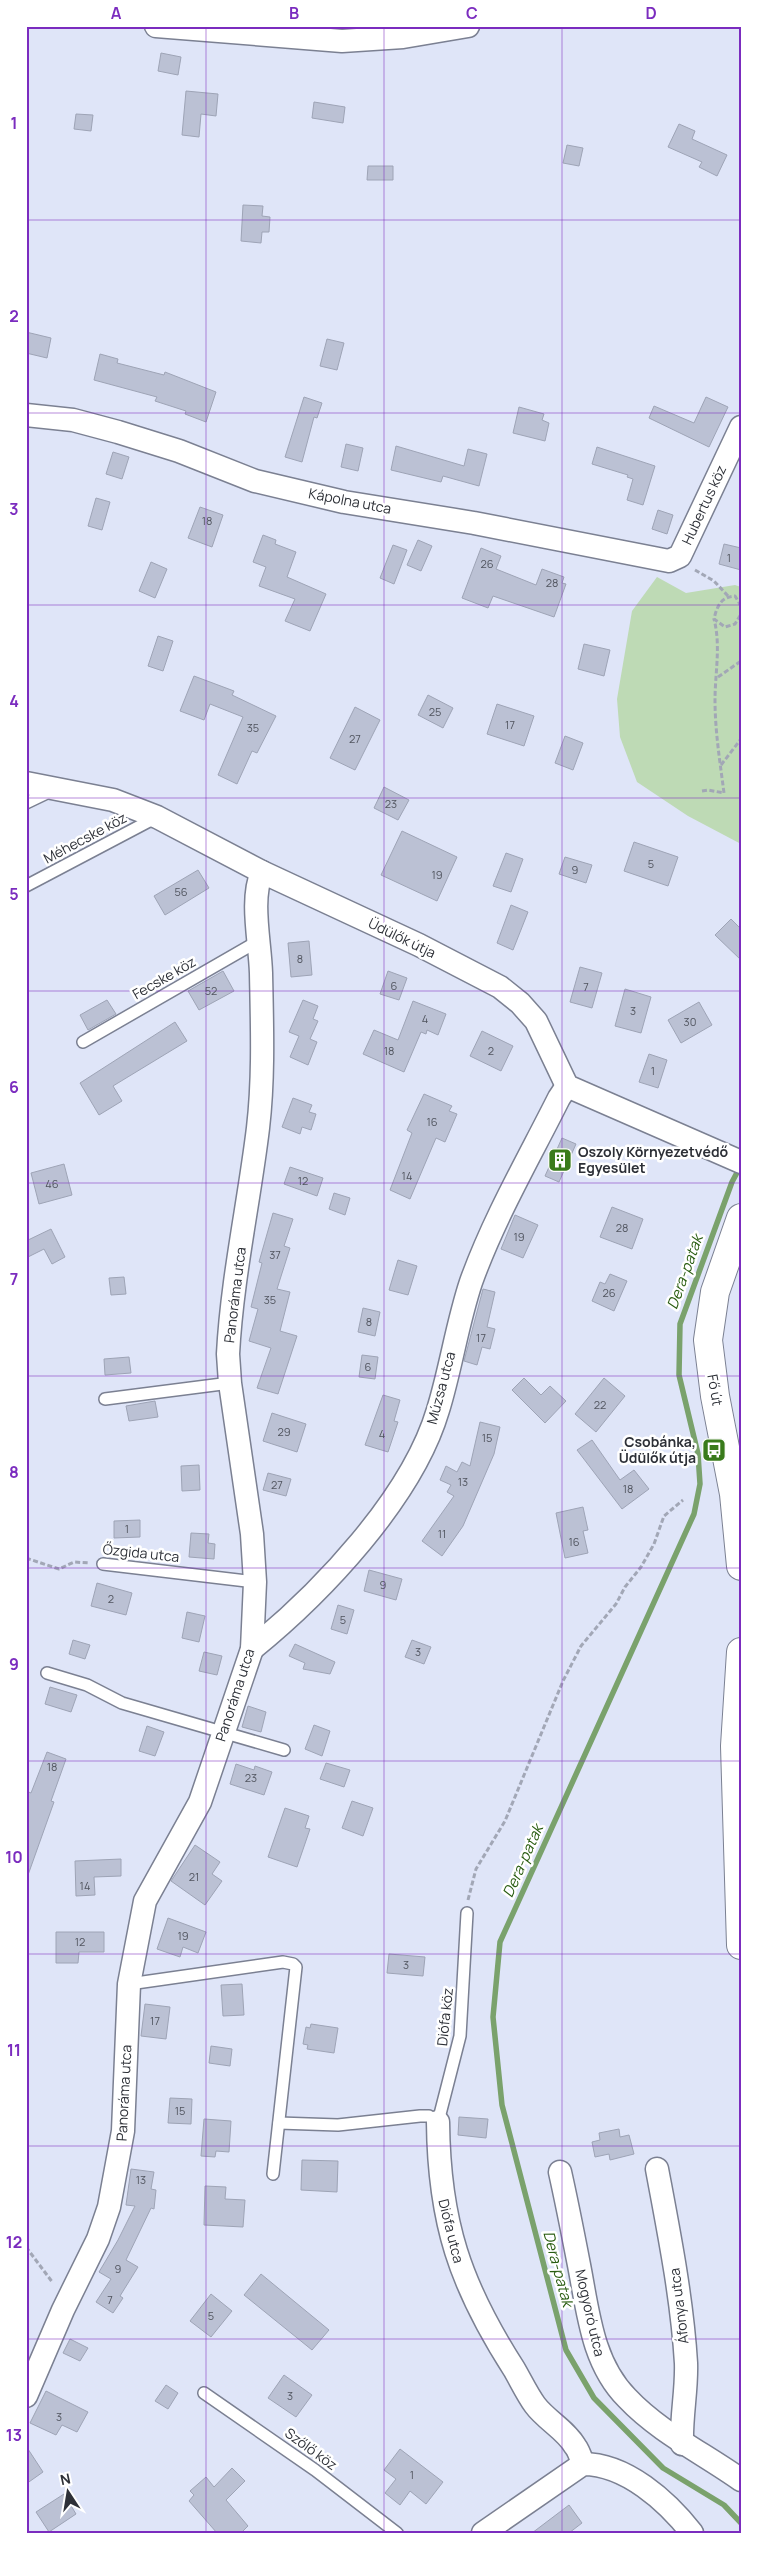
<svg xmlns="http://www.w3.org/2000/svg" width="767" height="2559" font-family="Manrope,sans-serif">
  <style>
    .green { fill: #bedab5 }
    .lines { fill: none; stroke-linecap: round; stroke-linejoin: round }
    .stream { stroke: #7aa26c; stroke-width: 5.5 }
    .building { fill: #bbc1d4; stroke: #9ea4b6 }
    .lane-casing { stroke: #7b8092; stroke-width: 14 }
    .street-casing { stroke: #7b8092; stroke-width: 25 }
    .secondary-casing { stroke: #7b8092; stroke-width: 30 }
    .path { stroke: #a2a7b6; stroke-width: 3; stroke-dasharray: 5 2.5; stroke-linecap: butt }
    .lane { stroke: #fff; stroke-width: 11 }
    .street { stroke: #fff; stroke-width: 22 }
    .secondary { stroke: #fff; stroke-width: 28 }
    .grid { fill: none; stroke: #7b2cbf; stroke-width: 1; stroke-opacity: 0.55 }
    .labels { text-anchor: middle; stroke-width: 5; stroke-linejoin: round; paint-order: stroke }
    .number-label { font-size: 11px; fill: #50545e }
    .street-label { font-size: 14px; fill: #2d3037; stroke: #fff }
    .poi-label { font-size: 14px; font-weight: bold; fill: #2d3037; stroke: #fff; text-anchor: start }
    .water-label { font-size: 15px; font-style: italic; fill: #285c10; stroke: #fff }
    .neatline { fill: none; stroke: #7b2cbf; stroke-width: 2 }
    .grid-label { font-size: 16px; text-anchor: middle; font-weight: bold; fill: #7b2cbf }
  </style>
  <rect width="100%" height="100%" fill="#dfe5f8"/>
  <polygon class="green" points="657,577 686,593 735,585 741,587 741,844 688,816 637,782 620,737 617,699 632,611"/>
  <g class="lines">
    <polyline class="stream" points="740,1167 732,1182 680,1324 679,1375 698,1454 700,1484 694,1514 500,1942 493,2017 502,2105 566,2350 594,2398 663,2468 724,2505 741,2523"/>
  </g>
  <g class="building">
    <polygon points="161,53 181,57 178,75 158,71"/>
    <polygon points="186,91 218,94 216,116 201,114 199,137 182,135"/>
    <polygon points="314,102 345,107 343,123 312,118"/>
    <polygon points="76,114 93,115 91,131 74,129"/>
    <polygon points="679,124 695,131 692,139 727,155 717,176 699,167 702,162 668,147"/>
    <polygon points="567,145 583,148 579,166 563,163"/>
    <polygon points="368,166 393,166 393,180 367,180"/>
    <polygon points="243,205 263,206 262,216 270,217 269,232 262,232 261,243 241,241"/>
    <polygon points="26,332 51,338 47,358 26,353"/>
    <polygon points="327,339 344,343 337,370 320,366"/>
    <polygon points="100,354 118,359 117,363 164,375 165,372 216,392 206,422 185,414 186,411 155,401 157,397 94,380"/>
    <polygon points="304,397 322,403 317,418 314,417 302,462 285,457"/>
    <polygon points="706,397 728,407 709,447 649,418 654,406 694,423"/>
    <polygon points="519,407 544,414 542,420 549,423 545,441 513,433"/>
    <polygon points="346,444 363,448 358,471 341,467"/>
    <polygon points="396,446 464,466 468,449 487,454 479,486 443,476 441,482 391,470"/>
    <polygon points="597,447 655,466 643,505 627,500 633,479 627,477 628,475 592,464"/>
    <polygon points="113,452 129,457 122,479 106,474"/>
    <polygon points="96,498 110,502 102,530 88,526"/>
    <polygon points="200,507 223,515 212,547 188,538"/>
    <polygon points="658,510 673,515 667,534 652,529"/>
    <polygon points="263,535 276,540 275,544 296,552 287,577 326,594 310,631 285,621 295,599 259,586 266,567 253,562"/>
    <polygon points="418,540 432,546 421,571 407,565"/>
    <polygon points="724,544 741,548 741,570 719,564"/>
    <polygon points="393,545 407,550 394,584 380,578"/>
    <polygon points="481,548 501,556 496,569 536,585 542,569 564,577 562,583 566,584 554,617 493,596 488,608 462,598"/>
    <polygon points="151,562 167,569 155,598 139,591"/>
    <polygon points="158,636 173,641 163,671 148,666"/>
    <polygon points="584,644 610,650 604,676 578,669"/>
    <polygon points="194,676 234,691 232,695 276,716 257,753 252,751 237,784 218,775 243,717 210,704 204,720 180,711"/>
    <polygon points="428,695 453,708 443,728 418,715"/>
    <polygon points="497,704 534,716 524,746 487,734"/>
    <polygon points="355,707 380,720 355,770 330,758"/>
    <polygon points="565,736 583,743 573,770 555,763"/>
    <polygon points="384,787 409,800 398,820 374,808"/>
    <polygon points="402,831 457,857 437,901 381,875"/>
    <polygon points="634,842 678,857 668,886 624,871"/>
    <polygon points="506,853 523,859 511,892 493,886"/>
    <polygon points="565,857 592,865 586,883 559,874"/>
    <polygon points="198,870 209,888 165,915 154,896"/>
    <polygon points="511,905 528,912 513,950 497,943"/>
    <polygon points="731,919 741,929 741,960 715,935"/>
    <polygon points="309,941 312,975 291,977 288,943"/>
    <polygon points="580,967 602,973 592,1008 570,1002"/>
    <polygon points="223,971 234,991 199,1010 188,991"/>
    <polygon points="388,971 407,978 399,1000 380,994"/>
    <polygon points="625,989 651,997 641,1033 615,1026"/>
    <polygon points="107,1000 116,1014 88,1030 80,1015"/>
    <polygon points="303,1000 318,1006 313,1019 318,1021 310,1039 317,1042 308,1065 290,1057 299,1036 289,1032"/>
    <polygon points="413,1001 446,1014 438,1035 427,1030 426,1034 421,1032 404,1072 363,1054 374,1030 398,1040"/>
    <polygon points="699,1002 712,1025 681,1043 668,1020"/>
    <polygon points="175,1022 187,1041 113,1086 122,1101 99,1115 80,1083"/>
    <polygon points="482,1031 513,1046 501,1071 470,1056"/>
    <polygon points="649,1054 667,1060 658,1088 639,1082"/>
    <polygon points="424,1094 452,1106 449,1111 457,1114 445,1142 436,1138 410,1199 390,1190 412,1133 407,1130"/>
    <polygon points="293,1098 312,1105 309,1112 316,1114 311,1130 302,1127 300,1134 282,1127"/>
    <polygon points="562,1138 576,1144 559,1182 545,1176"/>
    <polygon points="64,1164 72,1195 39,1204 31,1173"/>
    <polygon points="290,1167 323,1178 317,1196 284,1184"/>
    <polygon points="334,1193 350,1198 345,1215 329,1209"/>
    <polygon points="612,1207 643,1219 632,1249 600,1237"/>
    <polygon points="273,1213 293,1219 284,1246 290,1248 277,1289 290,1292 280,1331 297,1336 278,1394 257,1388 271,1348 249,1341 258,1309 251,1307 262,1263 259,1262"/>
    <polygon points="515,1215 538,1225 523,1258 501,1249"/>
    <polygon points="51,1229 65,1257 52,1264 44,1249 26,1258 26,1241"/>
    <polygon points="398,1260 417,1266 408,1295 389,1290"/>
    <polygon points="610,1274 627,1281 614,1311 592,1301 600,1282 605,1284"/>
    <polygon points="124,1277 126,1294 111,1295 109,1278"/>
    <polygon points="483,1289 495,1292 487,1327 495,1329 490,1349 482,1347 477,1365 464,1361"/>
    <polygon points="363,1308 380,1312 375,1336 358,1332"/>
    <polygon points="362,1355 378,1357 375,1379 359,1377"/>
    <polygon points="129,1357 131,1373 105,1375 104,1359"/>
    <polygon points="524,1378 541,1395 550,1386 566,1401 545,1423 512,1390"/>
    <polygon points="604,1378 625,1396 596,1432 575,1414"/>
    <polygon points="383,1395 400,1400 394,1421 398,1422 388,1452 365,1445"/>
    <polygon points="155,1401 158,1417 129,1421 126,1406"/>
    <polygon points="272,1413 306,1424 297,1452 263,1441"/>
    <polygon points="480,1422 500,1427 494,1454 463,1526 442,1556 422,1541 454,1496 447,1492 451,1485 440,1480 446,1466 457,1472 462,1462 470,1466"/>
    <polygon points="592,1440 620,1480 634,1470 649,1489 622,1509 577,1450"/>
    <polygon points="199,1465 200,1490 182,1491 181,1466"/>
    <polygon points="268,1473 291,1479 286,1496 263,1490"/>
    <polygon points="583,1507 588,1530 583,1531 588,1553 565,1558 556,1513"/>
    <polygon points="140,1520 140,1537 114,1538 114,1521"/>
    <polygon points="191,1533 209,1534 208,1543 215,1544 214,1559 189,1557"/>
    <polygon points="369,1570 402,1579 396,1600 364,1591"/>
    <polygon points="97,1583 132,1593 126,1615 91,1606"/>
    <polygon points="338,1605 354,1610 347,1634 331,1629"/>
    <polygon points="187,1612 205,1616 199,1642 182,1638"/>
    <polygon points="73,1640 90,1645 85,1659 69,1654"/>
    <polygon points="412,1640 431,1647 424,1664 405,1657"/>
    <polygon points="295,1644 335,1662 330,1674 303,1669 305,1663 289,1656"/>
    <polygon points="204,1652 222,1656 217,1675 199,1671"/>
    <polygon points="50,1687 77,1695 71,1712 45,1704"/>
    <polygon points="248,1706 266,1712 261,1732 242,1727"/>
    <polygon points="314,1725 330,1731 322,1756 305,1749"/>
    <polygon points="147,1726 164,1732 155,1756 139,1751"/>
    <polygon points="47,1752 66,1759 51,1801 54,1802 28,1875 26,1791 31,1793"/>
    <polygon points="326,1763 350,1770 344,1787 320,1779"/>
    <polygon points="236,1764 254,1770 255,1766 272,1772 264,1795 230,1784"/>
    <polygon points="352,1801 373,1808 363,1836 342,1828"/>
    <polygon points="285,1808 309,1816 305,1828 310,1829 297,1867 268,1857"/>
    <polygon points="195,1845 220,1862 212,1874 222,1881 205,1905 171,1881"/>
    <polygon points="121,1859 121,1876 94,1877 95,1895 76,1896 75,1861"/>
    <polygon points="168,1918 206,1932 198,1953 183,1947 180,1957 157,1949"/>
    <polygon points="56,1932 104,1932 104,1952 79,1952 78,1963 56,1963"/>
    <polygon points="389,1954 425,1957 423,1976 387,1973"/>
    <polygon points="242,1984 244,2015 223,2016 221,1985"/>
    <polygon points="145,2004 170,2007 166,2039 141,2036"/>
    <polygon points="311,2024 338,2028 334,2053 307,2049 308,2045 303,2044 306,2027 310,2028"/>
    <polygon points="211,2046 232,2049 230,2066 209,2063"/>
    <polygon points="170,2098 192,2099 191,2124 168,2123"/>
    <polygon points="459,2117 488,2119 486,2138 458,2135"/>
    <polygon points="204,2119 231,2121 229,2152 216,2151 215,2157 201,2156"/>
    <polygon points="619,2129 620,2137 629,2135 634,2154 610,2160 609,2154 595,2157 592,2142 600,2140 599,2133"/>
    <polygon points="302,2160 338,2161 337,2192 301,2190"/>
    <polygon points="131,2169 154,2172 151,2189 156,2190 154,2209 151,2208 126,2260 138,2267 120,2296 123,2298 113,2313 96,2302 111,2279 99,2272 118,2240 135,2206 126,2205"/>
    <polygon points="205,2186 226,2187 225,2199 245,2200 243,2227 204,2225"/>
    <polygon points="261,2274 329,2330 312,2350 244,2295"/>
    <polygon points="211,2294 232,2311 211,2337 190,2321"/>
    <polygon points="70,2339 88,2348 80,2361 63,2353"/>
    <polygon points="284,2375 312,2395 296,2417 268,2398"/>
    <polygon points="166,2385 178,2393 168,2409 155,2401"/>
    <polygon points="46,2391 88,2412 77,2432 62,2425 56,2435 30,2423"/>
    <polygon points="26,2446 43,2472 26,2484"/>
    <polygon points="400,2449 443,2482 426,2504 410,2491 400,2505 385,2493 396,2479 384,2470"/>
    <polygon points="232,2468 245,2481 226,2500 248,2526 241,2533 217,2533 189,2501 194,2495 190,2491 206,2477 214,2487"/>
    <polygon points="64,2494 76,2514 49,2532 36,2512"/>
    <polygon points="569,2505 582,2523 569,2533 532,2533"/>
  </g>
  <g class="lines">
    <g class="lane-casing">
      <g id="lane">
        <polyline points="26,803 51,791"/>
        <polyline points="26,886 155,818"/>
        <polyline points="83,1042 260,940"/>
        <polyline points="105,1399 230,1383"/>
        <polyline points="103,1564 255,1582"/>
        <polyline points="47,1673 87,1685 122,1703 284,1750"/>
        <polyline points="129,1984 283,1962 293,1964 296,1967 273,2174"/>
        <polyline points="279,2123 338,2125 420,2116 429,2116 438,2122 460,2036 467,1913"/>
        <polyline points="204,2393 315,2470 397,2533"/>
      </g>
    </g>
    <g class="street-casing">
      <g id="street">
        <polyline points="156,26 342,41 403,37 468,26"/>
        <polyline points="26,415 73,420 118,432 179,451 255,481 344,502 474,523 669,561 680,556 741,427"/>
        <polyline points="26,783 113,800 157,817 262,872 419,945 500,987 520,1003 536,1021 567,1086 741,1162"/>
        <path d="M252,1649C321,1593 412,1498 438,1410C451,1368 457,1324 471,1282C494,1218 529,1158 559,1098L567,1086"/>
        <path d="M438,2122C439,2222 460,2285 514,2369C521,2381 527,2394 535,2405C546,2420 566,2430 575,2446C579,2451 581,2458 583,2464"/>
        <path d="M657,2169C669,2233 682,2298 686,2363C687,2390 681,2416 682,2444"/>
        <path d="M560,2172C567,2203 573,2234 579,2265C588,2311 592,2363 627,2398C659,2432 703,2453 741,2480"/>
        <path d="M26,2396L63,2310L98,2239L109,2207L123,2131L129,1984L145,1901L200,1802L252,1649L255,1582L252,1534L230,1383L228,1354C232,1278 249,1203 258,1128C264,1077 262,1024 261,973C260,941 250,900 262,872"/>
        <path d="M483,2533L583,2464C626,2464 667,2501 692,2533"/>
      </g>
    </g>
    <g class="secondary-casing">
      <g id="secondary">
        <polyline points="741,1218 715,1292 708,1340 715,1396 734,1494 741,1566"/>
        <polyline points="741,1652 735,1746 741,1945"/>
      </g>
    </g>
    <g class="path">
      <polyline points="695,570 714,581 728,596"/>
      <path d="M741,606L735,596C721,597 717,606 714,619L725,627L735,624L741,614"/>
      <polyline points="718,677 741,661"/>
      <polyline points="721,765 741,739"/>
      <path d="M702,791L708,790L724,793C720,762 715,731 715,700C715,673 721,646 714,619"/>
      <polyline points="26,1558 59,1569 74,1562 90,1563"/>
      <polyline points="468,1900 476,1869 505,1821 563,1681 581,1646 616,1604 625,1587 641,1567 654,1544 664,1516 683,1500"/>
      <polyline points="26,2247 53,2283"/>
    </g>
    <use href="#lane" class="lane"/>
    <use href="#street" class="street"/>
    <use href="#secondary" class="secondary"/>
  </g>
  <path class="grid" d="M206,26V2533M384,26V2533M562,26V2533M26,220H741M26,413H741M26,605H741M26,798H741M26,991H741M26,1183H741M26,1376H741M26,1568H741M26,1761H741M26,1954H741M26,2146H741M26,2339H741"/>
  <defs>
    <g id="building-square" transform="scale(1.25)"><rect x="-9" y="-9" width="18" height="18" rx="4" fill="#397b1b" stroke="#fff"/><path d="M-4-6H4V6H1V3H-1V6H-4ZM-2.5-4.3h1.7v1.8h-1.7ZM.8-4.3h1.7v1.8H.8ZM-2.5-1h1.7V.8h-1.7ZM.8-1h1.7V.8H.8Z" fill="#fff"/></g>
    <g id="bus-square" transform="scale(1.25)"><rect x="-9" y="-9" width="18" height="18" rx="4" fill="#397b1b" stroke="#fff"/><path d="M-5-6H5V4H4V6H2V4H-2V6H-4V4H-5ZM-3.5-4V0h7V-4ZM-3.5 1.2v1.5H-2V1.2ZM2 1.2v1.5H3.5V1.2Z" fill="#fff"/></g>
  </defs>
  <g fill-rule="evenodd">
    <use href="#building-square" x="560" y="1160"/>
    <use href="#bus-square" x="714" y="1450"/>
  </g>
  <g class="labels">
    <g class="number-label">
      <text x="207" y="525">18</text>
      <text x="729" y="562">1</text>
      <text x="487" y="568">26</text>
      <text x="552" y="587">28</text>
      <text x="435" y="716">25</text>
      <text x="510" y="729">17</text>
      <text x="253" y="732">35</text>
      <text x="355" y="743">27</text>
      <text x="391" y="808">23</text>
      <text x="651" y="868">5</text>
      <text x="575" y="874">9</text>
      <text x="437" y="879">19</text>
      <text x="181" y="896">56</text>
      <text x="300" y="963">8</text>
      <text x="394" y="990">6</text>
      <text x="586" y="991">7</text>
      <text x="211" y="995">52</text>
      <text x="633" y="1015">3</text>
      <text x="425" y="1023">4</text>
      <text x="690" y="1026">30</text>
      <text x="389" y="1055">18</text>
      <text x="491" y="1055">2</text>
      <text x="653" y="1075">1</text>
      <text x="432" y="1126">16</text>
      <text x="407" y="1180">14</text>
      <text x="303" y="1185">12</text>
      <text x="52" y="1188">46</text>
      <text x="622" y="1232">28</text>
      <text x="519" y="1241">19</text>
      <text x="275" y="1259">37</text>
      <text x="609" y="1297">26</text>
      <text x="270" y="1304">35</text>
      <text x="369" y="1326">8</text>
      <text x="481" y="1342">17</text>
      <text x="368" y="1371">6</text>
      <text x="600" y="1409">22</text>
      <text x="284" y="1436">29</text>
      <text x="382" y="1438">4</text>
      <text x="487" y="1442">15</text>
      <text x="463" y="1486">13</text>
      <text x="277" y="1489">27</text>
      <text x="628" y="1493">18</text>
      <text x="127" y="1533">1</text>
      <text x="442" y="1538">11</text>
      <text x="574" y="1546">16</text>
      <text x="383" y="1589">9</text>
      <text x="111" y="1603">2</text>
      <text x="343" y="1624">5</text>
      <text x="418" y="1656">3</text>
      <text x="52" y="1771">18</text>
      <text x="251" y="1782">23</text>
      <text x="194" y="1881">21</text>
      <text x="85" y="1890">14</text>
      <text x="183" y="1940">19</text>
      <text x="80" y="1946">12</text>
      <text x="406" y="1969">3</text>
      <text x="155" y="2025">17</text>
      <text x="180" y="2115">15</text>
      <text x="141" y="2184">13</text>
      <text x="118" y="2273">9</text>
      <text x="110" y="2304">7</text>
      <text x="211" y="2320">5</text>
      <text x="290" y="2400">3</text>
      <text x="59" y="2421">3</text>
      <text x="412" y="2479">1</text>
    </g>
    <g class="street-label">
      <text transform="translate(350 501) rotate(11)" y="5">Kápolna utca</text>
      <text transform="translate(704 505) rotate(-65)" y="5">Hubertus köz</text>
      <text transform="translate(85 838) rotate(-28)" y="5">Méhecske köz</text>
      <text transform="translate(402 938) rotate(26)" y="5">Üdülők útja</text>
      <text transform="translate(164 978) rotate(-30)" y="5">Fecske köz</text>
      <text transform="translate(235 1295) rotate(-83)" y="5">Panoráma utca</text>
      <text transform="translate(441 1388) rotate(-75)" y="5">Múzsa utca</text>
      <text transform="translate(715 1390) rotate(80)" y="5">Fő út</text>
      <text transform="translate(141 1553) rotate(6)" y="5">Őzgida utca</text>
      <text transform="translate(235 1695) rotate(-72)" y="5">Panoráma utca</text>
      <text transform="translate(445 2017) rotate(-84)" y="5">Diófa köz</text>
      <text transform="translate(124 2093) rotate(-87)" y="5">Panoráma utca</text>
      <text transform="translate(451 2231) rotate(76)" y="5">Diófa utca</text>
      <text transform="translate(679 2306) rotate(-97)" y="5">Áfonya utca</text>
      <text transform="translate(590 2313) rotate(77)" y="5">Mogyoró utca</text>
      <text transform="translate(311 2449) rotate(36)" y="5">Szőlő köz</text>
    </g>
    <g class="poi-label">
      <text x="578" y="1157">Oszoly Környezetvédő<tspan x="578" dy="16">Egyesület</tspan></text>
      <text x="696" y="1447" text-anchor="end">Csobánka,<tspan x="696" dy="16">Üdülők útja</tspan></text>
    </g>
    <g class="water-label">
      <text transform="translate(685 1272) rotate(-70)" y="5">Dera-patak</text>
      <text transform="translate(523 1861) rotate(-66)" y="5">Dera-patak</text>
      <text transform="translate(558 2269) rotate(75)" y="5">Dera-patak</text>
    </g>
  </g>
  <rect width="767" height="2559" fill="none" stroke="#ffffff" stroke-width="55"/>
  <g transform="translate(68 2492) rotate(348)" stroke="#ffffff" stroke-width="4" paint-order="stroke">
  <path d="M0-4L9 19L0 12L-9 19Z" fill="#2d3037"/>
  <text y="-8" font-size="14" font-weight="bold" text-anchor="middle" fill="#2d3037">N</text>
  </g>
  <rect x="28" y="28" width="712" height="2504" class="neatline"/>
  <g class="grid-label">
    <text x="116" y="19">A</text>
    <text x="294" y="19">B</text>
    <text x="472" y="19">C</text>
    <text x="651" y="19">D</text>
    <text x="14" y="129">1</text>
    <text x="14" y="322">2</text>
    <text x="14" y="515">3</text>
    <text x="14" y="707">4</text>
    <text x="14" y="900">5</text>
    <text x="14" y="1093">6</text>
    <text x="14" y="1285">7</text>
    <text x="14" y="1478">8</text>
    <text x="14" y="1670">9</text>
    <text x="14" y="1863">10</text>
    <text x="14" y="2056">11</text>
    <text x="14" y="2248">12</text>
    <text x="14" y="2441">13</text>
  </g>
</svg>
